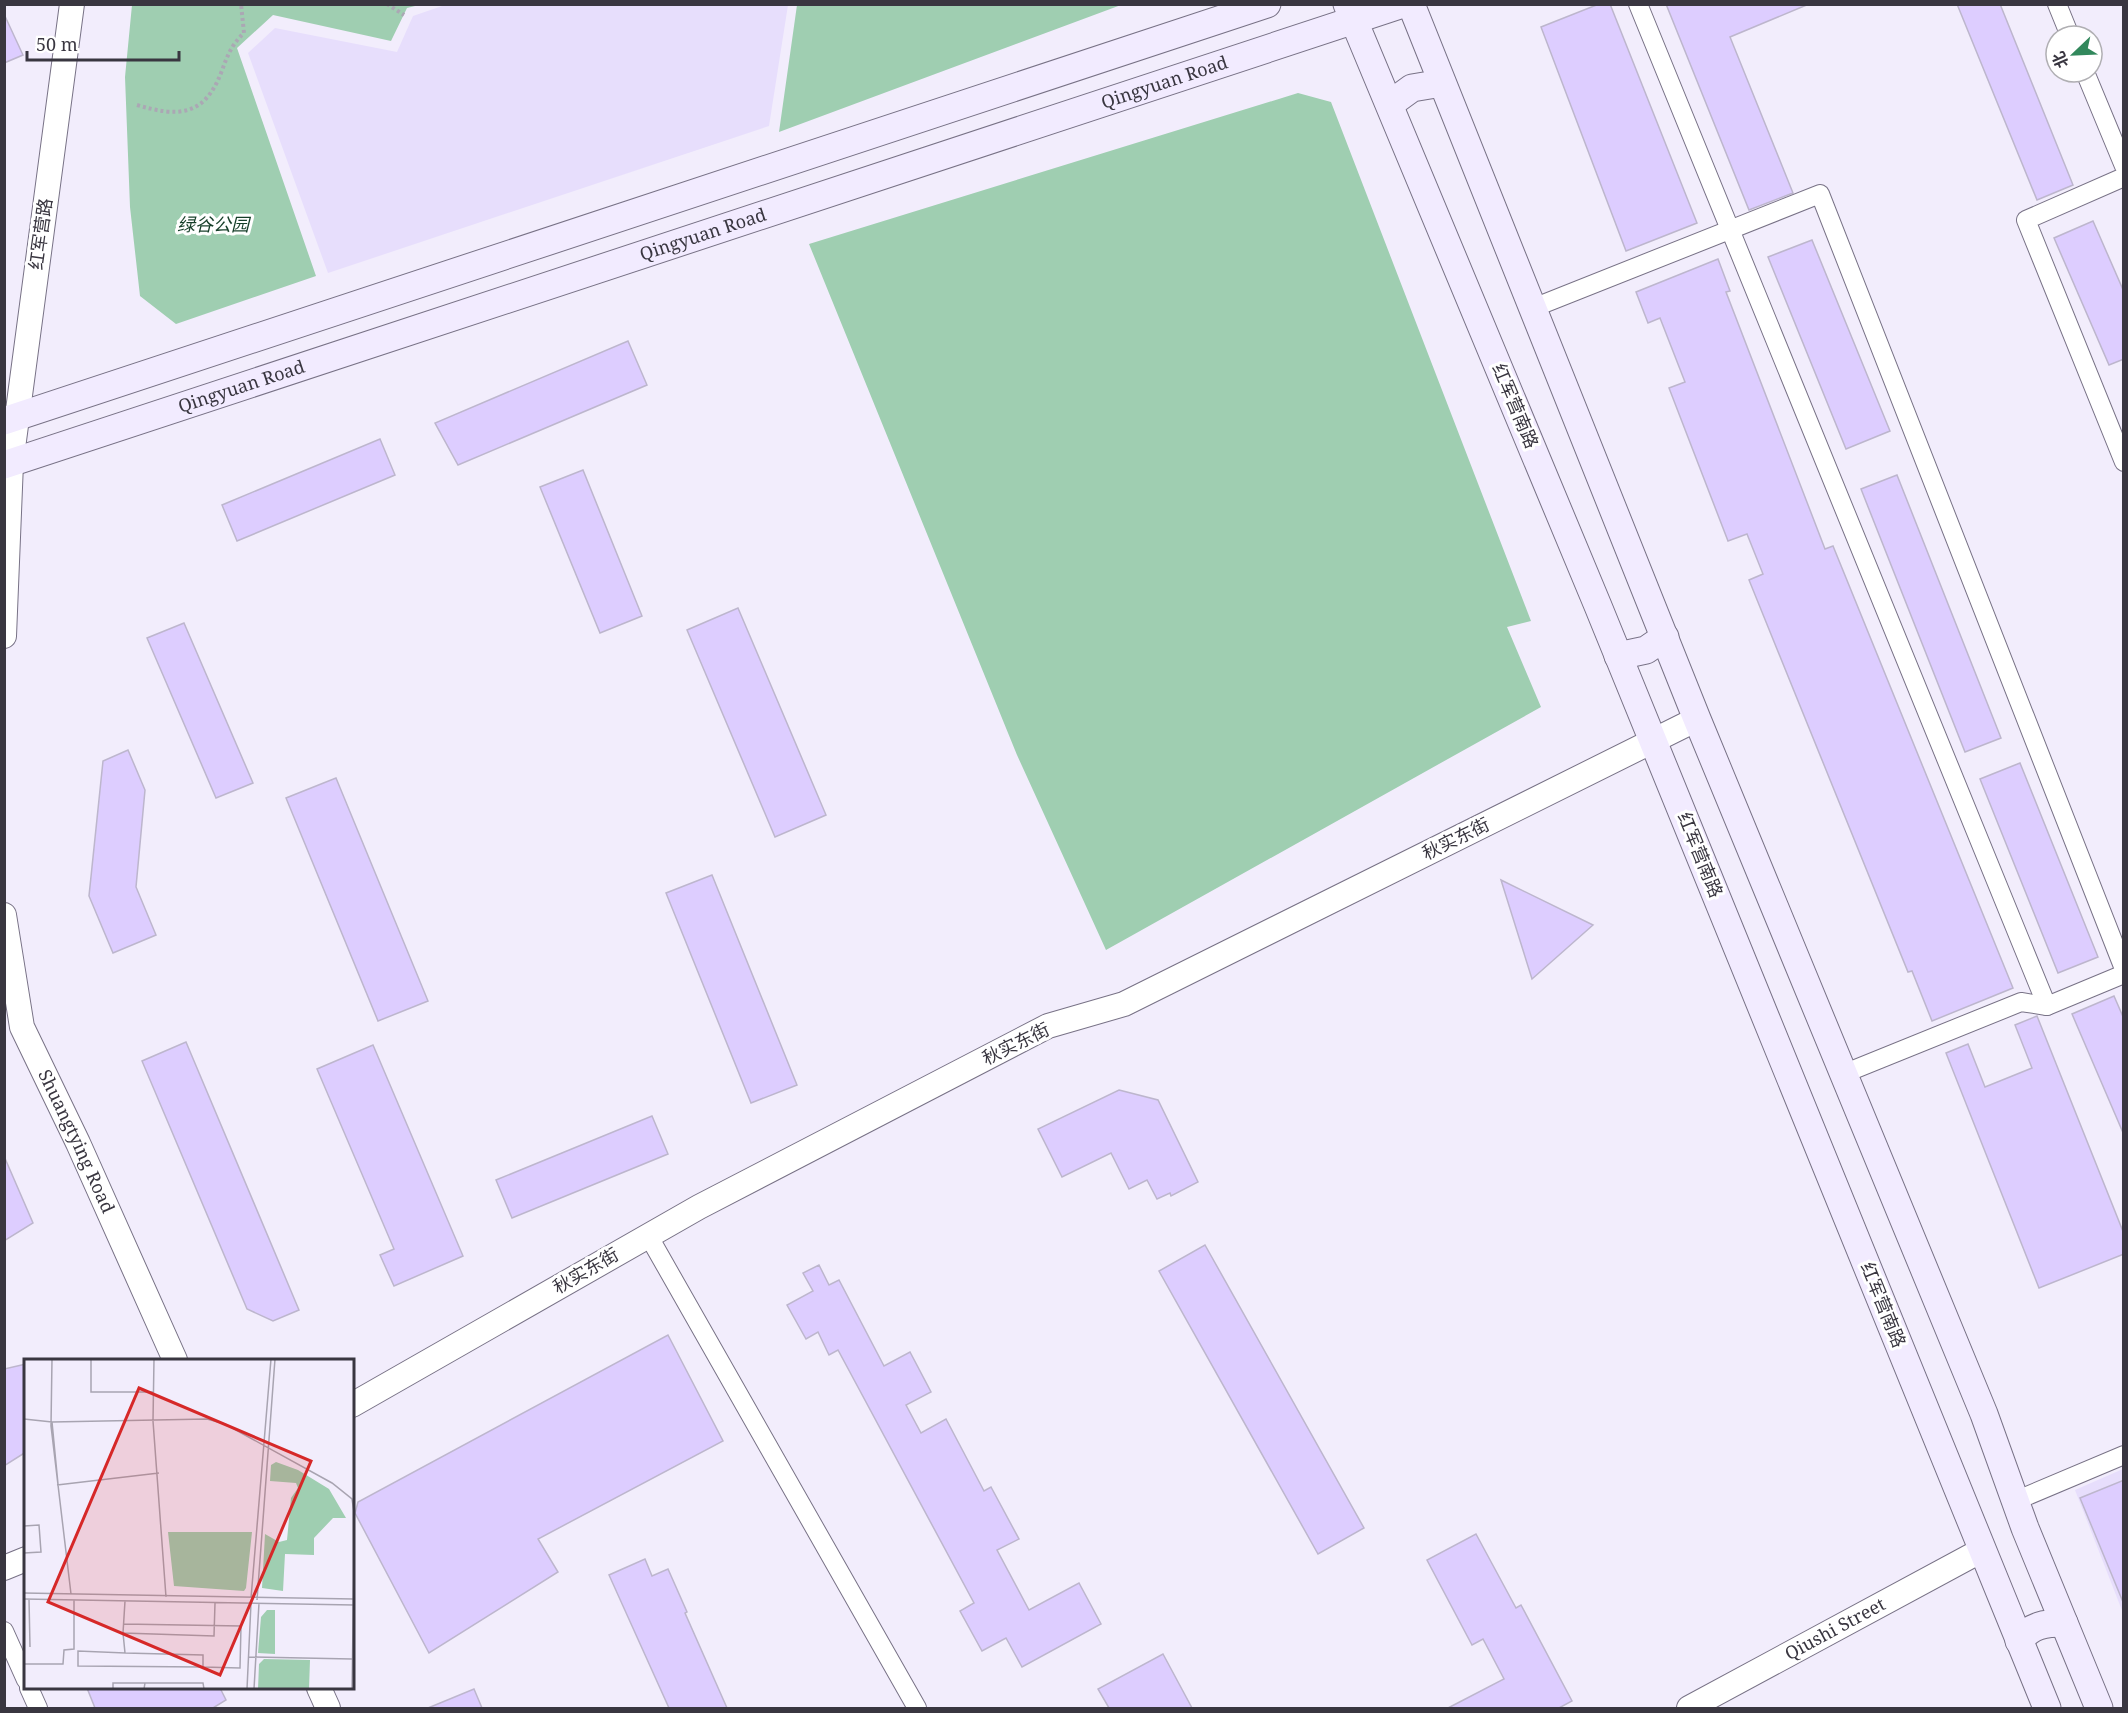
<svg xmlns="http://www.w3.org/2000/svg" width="2128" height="1713" font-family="'Noto Serif','Noto Sans SC',serif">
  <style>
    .built { fill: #e7defc }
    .green { fill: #9fceb1 }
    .building { fill: #ddcdff; stroke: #bdb6cd; stroke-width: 1.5 }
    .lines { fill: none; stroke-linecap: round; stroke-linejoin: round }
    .minor-casing { stroke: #787286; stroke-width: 20 }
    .tertiary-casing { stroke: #787286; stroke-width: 26 }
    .secondary-casing { stroke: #787286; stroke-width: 29 }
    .path { stroke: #aba7b4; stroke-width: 4; stroke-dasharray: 3 3; stroke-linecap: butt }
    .minor { stroke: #fff; stroke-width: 18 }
    .tertiary { stroke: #fff; stroke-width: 24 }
    .secondary { stroke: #f2ebff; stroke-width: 27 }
    .labels { text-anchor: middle; stroke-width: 6; stroke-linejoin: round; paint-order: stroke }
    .street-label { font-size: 18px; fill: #393640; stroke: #fff }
    .park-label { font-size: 18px; font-style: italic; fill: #153e28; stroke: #fff }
    .inset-road { fill: none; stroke: #a8a4b1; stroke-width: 1.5 }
    .view { fill: #d62828; fill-opacity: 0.15; stroke: #d62828; stroke-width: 3 }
    .inset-edge { fill: none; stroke: #393640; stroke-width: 3 }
  </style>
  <rect width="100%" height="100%" fill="#f2edfc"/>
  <g class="built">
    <polygon points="448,4 788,5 769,126 328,273 248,53 275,28 397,52 413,16"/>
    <polygon points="2123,1469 2123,1613 2075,1490"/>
  </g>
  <g class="green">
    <polygon points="132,5 419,5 407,8 391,41 273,15 237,48 316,276 176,324 140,296 130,207 125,77"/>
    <polygon points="797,5 797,4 1121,5 779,132"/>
    <polygon points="1298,93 1331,102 1531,621 1507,627 1541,707 1106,950 1017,755 809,244"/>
  </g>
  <g class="building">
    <polygon points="1599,4 1610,4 1697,223 1626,251 1541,27"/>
    <polygon points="1666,4 1809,4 1730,37 1793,193 1749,210"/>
    <polygon points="1957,4 2000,4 2073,185 2037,200"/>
    <polygon points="4,14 23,55 4,63"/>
    <polygon points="2093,221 2124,292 2124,359 2109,365 2054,238"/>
    <polygon points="1812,240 1890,431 1846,449 1768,257"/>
    <polygon points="1718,259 1730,291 1726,292 1825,549 1833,546 2013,988 1932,1021 1912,971 1908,972 1749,580 1763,574 1747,534 1728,541 1669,388 1685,382 1660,318 1648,323 1636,292"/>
    <polygon points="628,341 647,385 458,465 435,423"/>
    <polygon points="380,439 395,475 237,541 222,505"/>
    <polygon points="583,470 642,616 600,633 540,487"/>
    <polygon points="1897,475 2001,738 1965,752 1861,489"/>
    <polygon points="738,608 826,815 775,837 687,630"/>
    <polygon points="184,623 253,783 216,798 147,638"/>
    <polygon points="128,750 145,790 136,887 156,935 113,953 89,896 103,761"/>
    <polygon points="2020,763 2098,957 2058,973 1980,779"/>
    <polygon points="336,778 428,1001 378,1021 286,798"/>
    <polygon points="712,875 797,1085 751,1103 666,893"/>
    <polygon points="1501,880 1593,925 1532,979"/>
    <polygon points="2114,996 2124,1019 2124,1135 2072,1014"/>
    <polygon points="2037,1016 2124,1234 2124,1254 2039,1288 1946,1053 1968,1044 1985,1087 2032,1068 2015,1025"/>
    <polygon points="186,1042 299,1310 273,1321 247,1309 142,1061"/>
    <polygon points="373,1045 463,1256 394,1286 380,1255 394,1249 317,1069"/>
    <polygon points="1119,1090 1158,1100 1198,1182 1171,1196 1170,1193 1157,1199 1147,1180 1129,1189 1111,1153 1062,1177 1038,1129"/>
    <polygon points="652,1116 668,1154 512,1218 496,1180"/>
    <polygon points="4,1156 33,1223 4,1241"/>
    <polygon points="1205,1245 1364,1528 1318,1554 1159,1271"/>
    <polygon points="819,1265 829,1285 839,1280 884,1366 910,1352 931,1392 906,1405 921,1433 946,1419 984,1491 991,1487 1019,1539 997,1550 1029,1610 1079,1583 1101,1624 1022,1667 1006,1638 982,1651 960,1611 974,1603 838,1350 829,1355 818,1332 806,1339 787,1305 813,1291 803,1273"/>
    <polygon points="668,1335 723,1441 538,1539 558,1572 429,1653 355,1513 358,1502"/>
    <polygon points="26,1364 26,1452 4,1466 4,1369"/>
    <polygon points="2124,1480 2124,1602 2123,1602 2080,1498"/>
    <polygon points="1476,1534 1516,1608 1521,1605 1572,1701 1559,1708 1448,1708 1504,1679 1483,1639 1472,1645 1427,1560"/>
    <polygon points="645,1559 652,1576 668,1569 687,1612 685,1613 727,1708 669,1708 609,1575"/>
    <polygon points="1163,1654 1192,1708 1109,1708 1098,1689"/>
    <polygon points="87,1688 220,1688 226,1700 213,1708 95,1708"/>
    <polygon points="474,1689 482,1708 428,1708"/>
  </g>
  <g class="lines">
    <g class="minor-casing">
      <g id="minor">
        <polyline points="1638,4 2047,1006"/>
        <polyline points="2057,4 2070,36"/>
        <polyline points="2085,72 2124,166"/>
        <polyline points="2124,177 2026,220 2124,462"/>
        <polyline points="1533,308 1820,194 2124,969"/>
        <polyline points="1843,1074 2021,1002 2047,1006 2124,974"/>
        <polyline points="648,1235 917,1708"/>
        <polyline points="2015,1501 2124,1455"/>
        <polyline points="4,1631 26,1680"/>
        <polyline points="29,1688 38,1708"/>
      </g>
    </g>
    <g class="tertiary-casing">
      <g id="tertiary">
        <polyline points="4,636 11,463 72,4"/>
        <path id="s1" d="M4,915L22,1027L78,1143L175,1360"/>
        <polyline points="352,1405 699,1207 1048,1026 1124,1004 1697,719"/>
        <polyline points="4,1568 26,1559"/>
        <polyline points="319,1688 328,1708"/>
        <path id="s2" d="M1689,1708L1982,1550"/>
      </g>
    </g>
    <g class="secondary-casing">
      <g id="secondary">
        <polyline points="1347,4 1598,606 2047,1708"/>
        <polyline points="1411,4 1697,719 1984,1414 2025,1528 2099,1708"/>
        <polyline points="1390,104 1412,88 1442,83"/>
        <polyline points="4,421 1267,4"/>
        <path id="s3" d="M4,465L1403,4"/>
        <polyline points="1618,656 1646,650 1665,637"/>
        <path d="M2019,1641C2031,1625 2045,1623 2064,1623"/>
      </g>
    </g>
    <g class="path">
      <polyline points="387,4 404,15"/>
      <path d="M137,105C177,117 204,117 221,73C227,57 231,45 244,33L241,4"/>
    </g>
    <use href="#minor" class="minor"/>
    <use href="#tertiary" class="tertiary"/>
    <use href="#secondary" class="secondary"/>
  </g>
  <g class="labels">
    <g class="street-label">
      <text dy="6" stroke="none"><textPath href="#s3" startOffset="1222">Qingyuan Road</textPath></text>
      <text transform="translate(41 234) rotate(-82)" y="6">红军营路</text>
      <text dy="6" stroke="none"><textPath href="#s3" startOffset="736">Qingyuan Road</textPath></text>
      <text dy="6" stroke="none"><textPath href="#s3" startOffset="250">Qingyuan Road</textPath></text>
      <text transform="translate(1515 406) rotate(67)" y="6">红军营南路</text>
      <text transform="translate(1456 839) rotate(-26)" y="6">秋实东街</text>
      <text transform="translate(1700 855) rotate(68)" y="6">红军营南路</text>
      <text transform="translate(1016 1044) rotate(-26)" y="6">秋实东街</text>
      <text dy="6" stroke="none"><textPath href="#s1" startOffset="240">Shuangtying Road</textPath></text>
      <text transform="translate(586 1271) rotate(-30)" y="6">秋实东街</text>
      <text transform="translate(1883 1305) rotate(68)" y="6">红军营南路</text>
      <text dy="6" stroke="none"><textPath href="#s2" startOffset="166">Qiushi Street</textPath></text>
    </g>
    <g class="park-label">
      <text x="213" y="231">绿谷公园</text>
    </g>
  </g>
  <g transform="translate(24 1359)">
    <rect width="330" height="330" fill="#f2edfc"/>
    <path d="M252,103L274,111L305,130L322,159H309L290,179V196L261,195L259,232L238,229L241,175L255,183L263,181L267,139L274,129L272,124L246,122L247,106ZM144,173H228L222,229L220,232L150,227ZM243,251H251V295L234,294L237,258ZM240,300L286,301L285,330H234L235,305Z" fill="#9fceb1"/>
    <path class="inset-road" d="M28,0L27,67L47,235M67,0V33H129M130,0L129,62L142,238M0,26V47M0,60L28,63L183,60L201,65L308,124L328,140L330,153M28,63L34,125M33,126L135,114M0,167L15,166L17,193L0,194M0,234L330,240M227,239L247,0M0,240L330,246M5,240L6,288M233,241L251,0M101,242L99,274L190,277L191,244M99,265L217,267L216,309L179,308M99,274L101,294L54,292V307L179,308V296L101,294M224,298L328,300M0,305H39L40,291L50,290V241M89,330V324H121M120,330L121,324H179L180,330M223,330L227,244M230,330L235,244M328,330L330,203"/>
    <path class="view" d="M115,29L287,102L196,316L24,243Z"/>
    <rect width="330" height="330" class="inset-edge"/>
  </g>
  <rect width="2128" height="1713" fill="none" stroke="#393640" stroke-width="12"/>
  <g transform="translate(2074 54) rotate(247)"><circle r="28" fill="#ffffff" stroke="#b0afb3" stroke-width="1.5"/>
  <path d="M0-4.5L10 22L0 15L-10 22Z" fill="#32885c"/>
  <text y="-9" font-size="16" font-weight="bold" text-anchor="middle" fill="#393640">北</text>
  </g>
  <path d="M27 51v9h152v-9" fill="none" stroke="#393640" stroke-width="3"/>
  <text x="36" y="51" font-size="18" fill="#393640" stroke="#ffffff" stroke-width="4.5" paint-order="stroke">50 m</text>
</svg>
